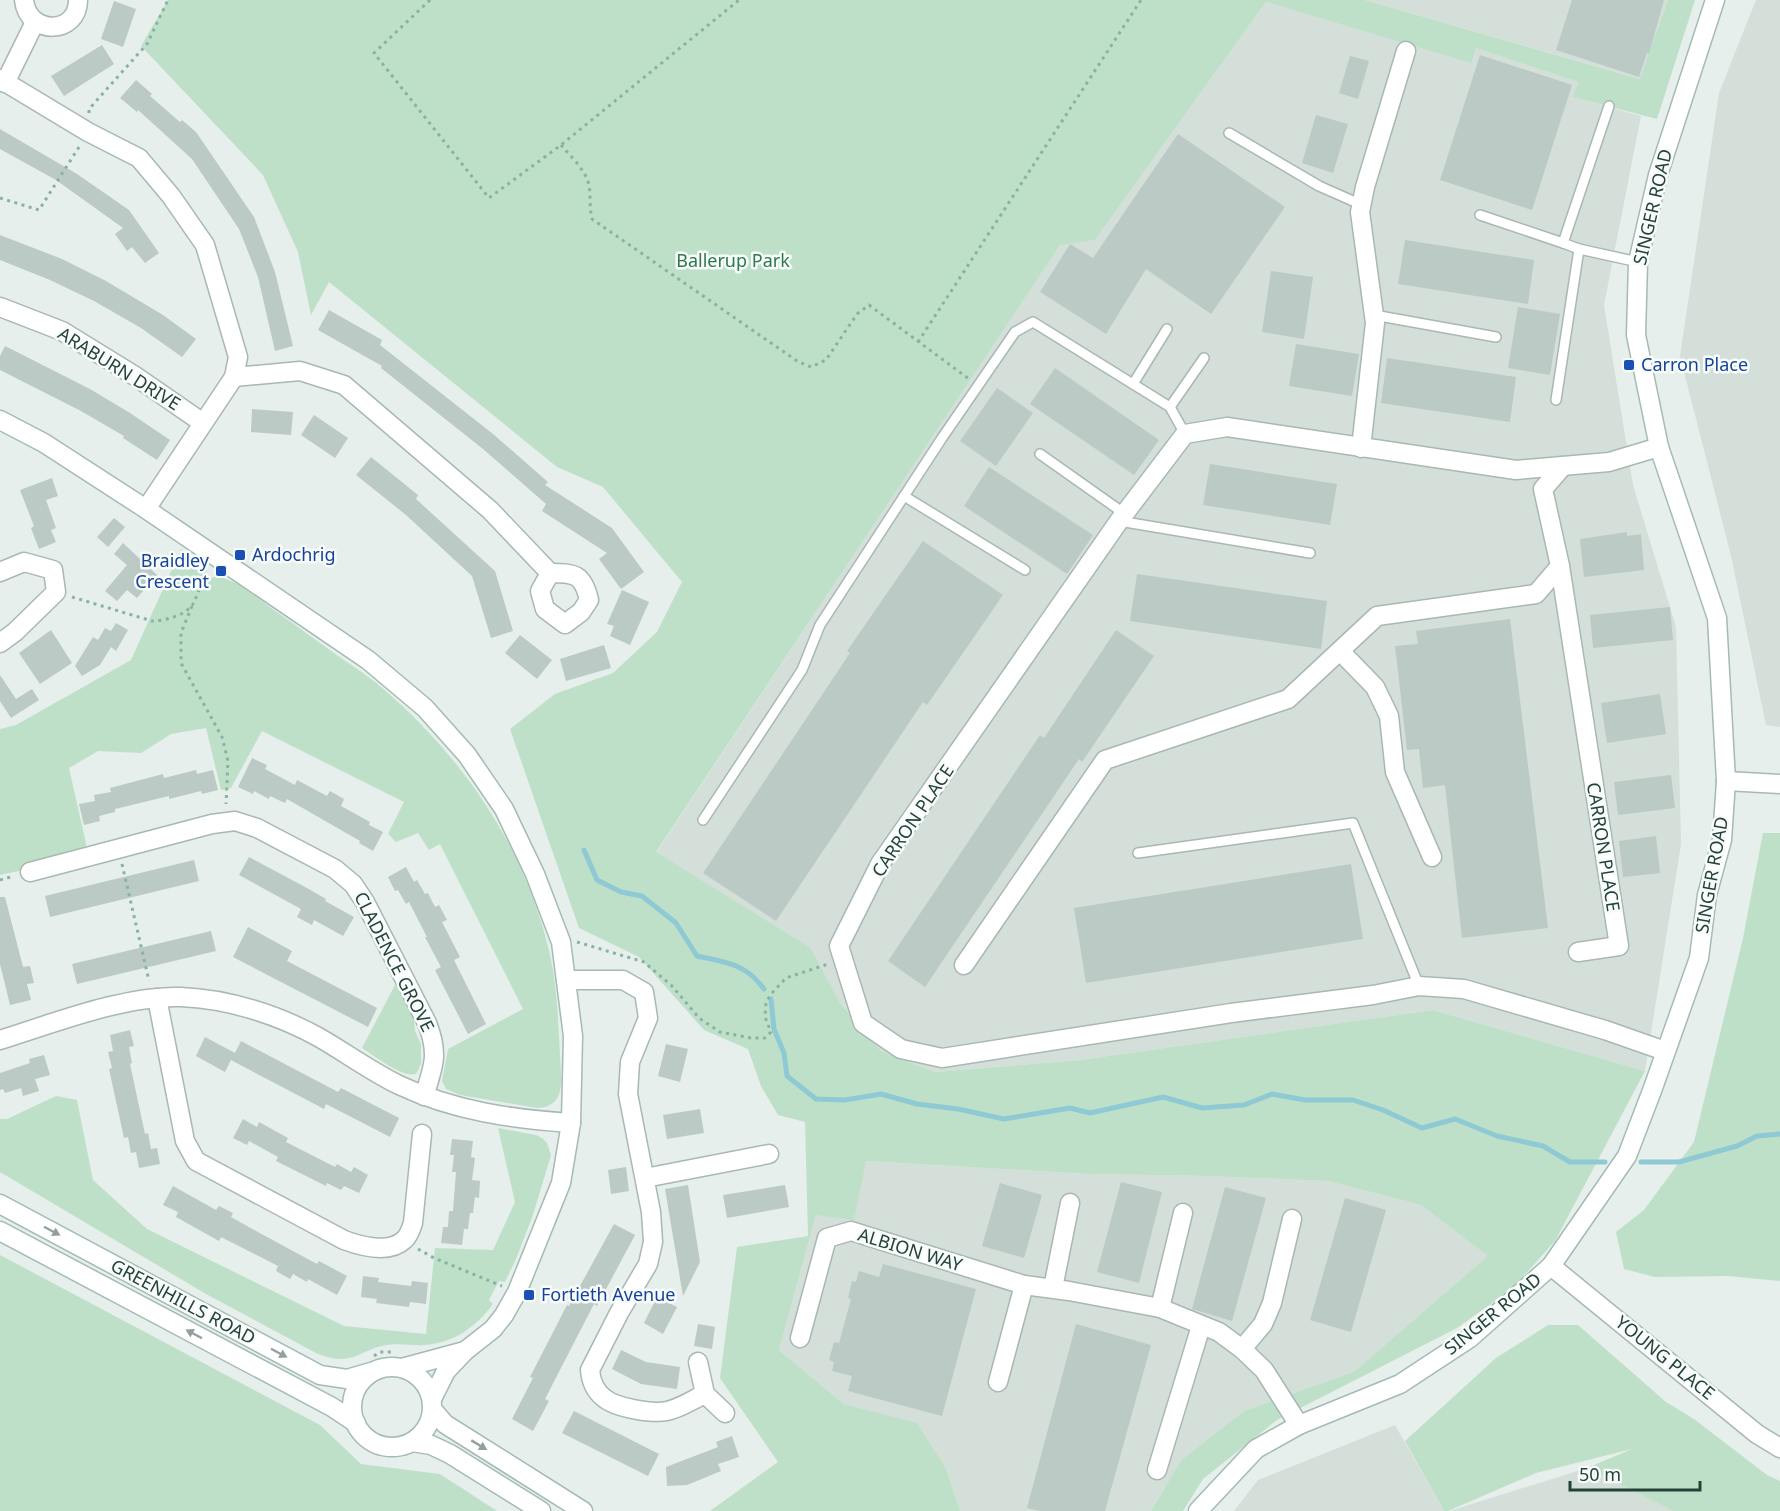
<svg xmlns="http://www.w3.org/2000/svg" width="1780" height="1511" font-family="'Noto Sans',sans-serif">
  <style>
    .built { fill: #d4dfda }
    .green { fill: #bfe0c8 }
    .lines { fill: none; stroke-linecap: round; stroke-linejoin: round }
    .stream { stroke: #8ec9d4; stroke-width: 5 }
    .building { fill: #bbcac4 }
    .lane-casing { stroke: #a8b8b2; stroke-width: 12 }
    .street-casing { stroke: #a8b8b2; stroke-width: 21 }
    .secondary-casing { stroke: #a4bbb3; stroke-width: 21 }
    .path { stroke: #86b3a5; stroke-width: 3; stroke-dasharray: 3 4.5; stroke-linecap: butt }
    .lane { stroke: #fff; stroke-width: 9 }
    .street { stroke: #fff; stroke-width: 18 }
    .secondary { stroke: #fff; stroke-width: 18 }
    .oneway { fill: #92a09c }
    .transit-dot { fill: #1a4fb4; stroke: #f7fbf9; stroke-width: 2 }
    .labels { text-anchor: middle; stroke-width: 5; stroke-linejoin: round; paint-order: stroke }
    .street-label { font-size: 18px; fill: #24423a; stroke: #f7fbf9 }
    .park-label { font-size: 18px; fill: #2d7a4b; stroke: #f7fbf9 }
    .transit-label { font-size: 18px; fill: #164399; stroke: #f7fbf9; text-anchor: start }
  </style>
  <rect width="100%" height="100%" fill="#e6efeb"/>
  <g class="built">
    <polygon points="1365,0 1668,0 1641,79"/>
    <polygon points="1756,0 1780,0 1780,727 1766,725 1731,556 1680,356 1719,93"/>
    <polygon points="1266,2 1470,62 1476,48 1578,82 1574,97 1641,116 1604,305 1633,485 1676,627 1681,844 1645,1071 1433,1010 1080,1060 935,1072 881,1051 840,1003 811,948 656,853 1060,244 1095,240"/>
    <polygon points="865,1161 1088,1174 1208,1176 1328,1181 1421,1205 1489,1256 1355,1371 1244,1411 1181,1460 1151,1511 960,1511 946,1468 917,1424 844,1404 779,1350 816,1215"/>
    <polygon points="1395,1425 1444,1511 1234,1511 1258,1480"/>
    <polygon points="1587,1468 1673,1511 1449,1511"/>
  </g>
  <g class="green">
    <polygon points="168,0 1365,0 1640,79 1668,0 1695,0 1657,119 1573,97 1578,82 1476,48 1471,63 1266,2 1095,240 1060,245 656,852 811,948 840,1003 881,1051 935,1072 1080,1060 1433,1010 1645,1071 1555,1241 1512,1289 1457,1328 1277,1420 1203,1479 1183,1511 1151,1511 1181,1460 1244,1411 1355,1371 1488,1256 1421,1205 1328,1181 1208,1176 1088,1174 866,1161 854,1220 816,1215 779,1350 844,1404 917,1423 946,1468 960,1511 710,1511 778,1462 720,1378 737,1247 808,1236 805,1122 778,1115 761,1086 748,1049 704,1030 639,957 579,928 510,729 555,694 613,673 657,632 682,582 603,487 557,467 329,282 311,315 298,252 263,175 141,46"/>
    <path d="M181,549L208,567L205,575L210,578L218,576L239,584C268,606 298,627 327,648C343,660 360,670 375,682C456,749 519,837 546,939C557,977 558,1016 560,1056C561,1078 567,1107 537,1108L460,1095L446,1089L442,1081L448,1049L523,1009L440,844L429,850L418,833L396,842L388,834L404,802L262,731L231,788L221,790L206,728L171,734L141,753L98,751L69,768L87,848L23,870L0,875V729L16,725L131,660Z"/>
    <polygon points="1763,833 1780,833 1780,1281 1727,1276 1655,1277 1624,1269 1616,1232 1644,1210 1694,1142 1743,938"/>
    <path d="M396,983L413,1013L415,1031L421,1044V1064L416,1074C402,1078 375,1056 362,1048Z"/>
    <path d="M56,1096L77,1100L93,1180L147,1229L344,1326L426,1334L435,1248L493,1250L515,1202L498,1128L536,1135L542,1138L547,1143L551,1155L533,1215L516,1259L505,1282L499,1281L489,1300L493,1304C476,1327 454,1343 424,1345C412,1346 399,1343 387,1345C355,1351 353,1368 316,1353L206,1294L0,1172V1119H7Z"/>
    <polygon points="0,1255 320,1425 361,1464 440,1474 497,1511 0,1511"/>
    <polygon points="1548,1325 1578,1325 1666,1402 1694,1419 1767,1475 1780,1481 1780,1511 1673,1511 1587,1468 1632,1449 1536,1473 1448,1511 1444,1511 1405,1441 1496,1358"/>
  </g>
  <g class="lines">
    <g class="stream">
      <path d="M584,850L597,880L621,892L642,896L676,923L697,956C726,962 746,964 764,989"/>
      <polyline points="771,999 774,1029 784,1053 787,1076 816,1099 845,1100 881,1094 917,1104 958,1109 1004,1119 1070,1108 1090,1113 1163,1097 1202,1108 1244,1105 1272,1094 1305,1100 1353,1100 1383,1110 1422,1128 1455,1119 1497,1136 1543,1146 1570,1162 1605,1162"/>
      <polyline points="1641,1162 1679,1162 1737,1146 1757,1136 1780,1134"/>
    </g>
  </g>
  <g class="building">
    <polygon points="1572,0 1664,0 1649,54 1647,53 1639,77 1556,50"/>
    <polygon points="114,1 136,9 123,47 101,39"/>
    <polygon points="102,45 114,64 64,96 51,76"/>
    <polygon points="1480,55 1572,85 1532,210 1440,180"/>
    <polygon points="1350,56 1369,61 1358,99 1339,93"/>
    <polygon points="136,80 152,94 150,96 180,122 182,120 196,132 254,217 275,272 293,346 275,351 258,277 239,229 192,159 138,110 137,112 120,98"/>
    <polygon points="1316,115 1348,124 1333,173 1302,163"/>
    <polygon points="0,129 77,174 129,210 159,253 145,263 132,247 127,251 115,234 123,228 56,180 0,149"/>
    <polygon points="1178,134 1285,207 1211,314 1146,269 1106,334 1040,292 1070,244 1093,258"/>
    <polygon points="0,235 62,259 106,281 163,315 196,339 182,357 141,328 94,301 50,280 0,260"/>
    <polygon points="1405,240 1534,260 1528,304 1398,284"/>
    <polygon points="1271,271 1313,277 1304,339 1262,332"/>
    <polygon points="1518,307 1560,314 1550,375 1508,368"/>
    <polygon points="329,310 382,340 380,345 493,434 548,482 545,485 612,528 644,572 621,589 599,559 607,553 542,511 546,504 483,449 381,368 382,366 318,330"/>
    <polygon points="1296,344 1359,354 1352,396 1289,386"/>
    <polygon points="5,346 90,389 130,413 170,440 157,460 123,438 124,436 81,411 0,370 0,356"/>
    <polygon points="1387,358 1516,377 1510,422 1381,403"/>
    <polygon points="1055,368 1159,440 1134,475 1030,404"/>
    <polygon points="997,388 1033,413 996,466 960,441"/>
    <polygon points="252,409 293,412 291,435 251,432"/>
    <polygon points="314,415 348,438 335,458 301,435"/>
    <polygon points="371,457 418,495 416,499 495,571 513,631 491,638 472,576 406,515 356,475"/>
    <polygon points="1210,464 1337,484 1330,525 1203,505"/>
    <polygon points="989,467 1093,535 1067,574 964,506"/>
    <polygon points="52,478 58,496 46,500 56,528 51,530 56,542 39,549 31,528 34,526 20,490"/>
    <polygon points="114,518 125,527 108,547 97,537"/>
    <polygon points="1627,532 1627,536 1641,534 1644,570 1584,577 1580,539"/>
    <polygon points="923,541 1003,595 927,705 923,702 776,921 703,873 850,653 847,651"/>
    <polygon points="123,543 157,575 137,598 127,590 117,601 105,591 127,565 114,554"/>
    <polygon points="1137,574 1327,601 1321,649 1130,621"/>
    <polygon points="622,590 649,602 630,645 610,636 614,626 607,624"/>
    <polygon points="1670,607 1673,640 1593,648 1590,615"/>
    <polygon points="1510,619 1548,928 1462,938 1445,785 1423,788 1419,749 1407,750 1395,646 1418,644 1416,631"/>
    <polygon points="116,623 128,630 116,651 111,647 100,665 82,676 75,666 93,637 98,640 105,628 111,631"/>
    <polygon points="51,630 72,663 40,684 19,653"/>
    <polygon points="1116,630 1154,656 1082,762 1079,759 925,987 888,961 1040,735 1044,738"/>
    <polygon points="520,635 552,660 537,679 505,653"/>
    <polygon points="604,645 611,668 566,681 560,659"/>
    <polygon points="0,675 16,699 32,689 39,700 11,718 0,701"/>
    <polygon points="1660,694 1666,734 1607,743 1601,703"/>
    <polygon points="252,758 267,765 265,769 295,785 297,780 327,796 330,791 344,799 341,806 370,822 369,825 383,832 373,851 359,843 360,841 287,799 285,803 270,796 269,799 254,791 253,794 238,787"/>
    <polygon points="196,770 197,774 213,770 218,790 202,794 201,791 169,799 169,796 115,809 115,812 99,816 100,821 84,825 79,804 95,801 94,795 111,792 110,788 163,774 164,778"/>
    <polygon points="1671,775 1675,808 1618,815 1614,782"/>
    <polygon points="1656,836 1660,873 1623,877 1619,841"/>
    <polygon points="249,857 307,888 326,899 325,901 354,917 343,936 314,920 312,925 297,917 301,909 239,875"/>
    <polygon points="194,860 199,881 50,917 45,896"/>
    <polygon points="1351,864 1363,939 1086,983 1074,908"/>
    <polygon points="406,867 414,882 417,880 425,894 428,893 435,907 439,905 447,920 442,922 460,957 454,960 486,1024 468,1034 435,970 441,967 425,937 427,937 409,902 406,904 398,890 395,891 388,877"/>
    <polygon points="0,897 5,897 23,967 30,966 34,983 27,984 31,1000 10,1005 0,964"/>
    <polygon points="248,927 292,951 287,961 377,1008 368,1027 233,957"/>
    <polygon points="211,931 216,951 77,984 72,964"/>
    <polygon points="130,1030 134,1046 129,1047 132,1063 130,1064 145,1134 148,1133 151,1149 157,1148 160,1164 139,1168 136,1152 131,1153 128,1137 124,1138 109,1069 112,1068 108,1052 113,1051 110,1035"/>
    <polygon points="205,1037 235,1053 241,1041 338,1092 341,1088 399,1118 390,1137 326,1104 324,1109 265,1078 231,1060 233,1056 225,1072 196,1056"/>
    <polygon points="666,1044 688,1049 680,1082 658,1076"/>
    <polygon points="44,1055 50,1075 35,1079 39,1091 23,1096 21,1088 5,1093 3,1089 0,1090 0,1073 30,1063 29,1059"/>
    <polygon points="700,1109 704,1133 667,1139 663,1115"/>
    <polygon points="243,1119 257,1127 259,1122 288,1138 286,1142 335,1167 337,1164 351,1172 354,1167 368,1175 359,1193 344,1186 341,1190 327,1183 326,1186 276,1161 278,1157 249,1141 247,1145 233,1138"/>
    <polygon points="452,1139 473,1141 471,1157 475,1158 472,1180 480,1181 479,1198 475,1197 473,1213 470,1213 468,1229 464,1229 462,1245 441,1243 443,1227 448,1227 449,1211 453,1211 456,1172 452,1172 454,1155 450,1155"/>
    <polygon points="626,1167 629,1191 611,1194 608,1170"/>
    <polygon points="1121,1182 1162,1192 1139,1283 1097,1272"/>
    <polygon points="1000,1183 1042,1195 1024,1258 982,1246"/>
    <polygon points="688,1185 700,1262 683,1296 665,1189"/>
    <polygon points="785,1185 789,1207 727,1218 723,1195"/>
    <polygon points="173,1186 216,1210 219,1206 233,1213 231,1217 267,1237 317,1264 319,1261 347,1276 337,1295 308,1279 307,1282 293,1274 290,1279 276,1271 278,1266 221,1237 219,1241 176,1217 178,1212 163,1205"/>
    <polygon points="1225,1187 1266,1198 1232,1321 1192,1309"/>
    <polygon points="1345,1198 1386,1210 1351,1332 1310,1320"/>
    <polygon points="614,1224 635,1235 597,1306 594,1304 545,1399 549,1401 533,1431 512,1419 533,1378 530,1377 567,1305 569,1306"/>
    <polygon points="883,1264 976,1289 942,1416 848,1391 852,1376 832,1371 834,1362 829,1360 834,1342 839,1343 851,1299 848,1298 852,1281 856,1282 859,1271 879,1277"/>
    <polygon points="363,1276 379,1278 378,1282 411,1286 412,1281 428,1283 426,1304 410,1302 409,1307 376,1303 377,1299 361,1297"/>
    <polygon points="657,1297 677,1307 663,1334 644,1323"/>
    <polygon points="698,1324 715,1327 712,1349 694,1346"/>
    <polygon points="1076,1324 1151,1345 1105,1511 1040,1511 1027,1508"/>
    <polygon points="621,1350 646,1362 680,1367 677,1389 641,1384 612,1369"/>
    <polygon points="574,1411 659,1454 648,1476 562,1433"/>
    <polygon points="732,1436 739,1457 718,1464 721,1471 687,1485 667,1486 666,1467 718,1447 716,1442"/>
  </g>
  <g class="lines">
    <g class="lane-casing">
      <g id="lane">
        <polyline points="1229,133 1319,186 1362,205"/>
        <polyline points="1480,215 1563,243"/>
        <polyline points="1579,249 1563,243 1609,106"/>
        <polyline points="1374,315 1496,337"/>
        <polyline points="1133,384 1167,329"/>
        <polyline points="1556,400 1579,249 1638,262"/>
        <polyline points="1170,407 1204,358"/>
        <polyline points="1040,454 1125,514"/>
        <polyline points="904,496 1025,570"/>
        <polyline points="1119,521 1310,553"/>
        <polyline points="703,820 802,670 820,625 942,438 1015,332 1033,322 1170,407 1185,434"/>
        <polyline points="1138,853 1353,823 1419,986"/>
      </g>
    </g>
    <g class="street-casing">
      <g id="street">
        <path d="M24,0C28,36 78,35 78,0"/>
        <polyline points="0,79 88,132 139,158 171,196 205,245 238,357 234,377 146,509"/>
        <polyline points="5,83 35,22"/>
        <polyline points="0,307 62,331 135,376 203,423"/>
        <polyline points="234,377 300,371 344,385 490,510 550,573"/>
        <polyline points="1659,447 1609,462 1516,470 1227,427 1185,434 1119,521 880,864 839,946 863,1023 901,1049 942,1058 1231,1013 1373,995 1419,986 1464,989 1605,1030 1665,1051"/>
        <polyline points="1361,448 1375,323 1360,212 1365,187 1406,51"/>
        <polyline points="1560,566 1619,946 1578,952"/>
        <polyline points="0,572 24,562 53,570 56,592 15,632 0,643"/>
        <path d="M550,573C575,573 583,574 589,600L581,612L565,624L545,609L540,591Z"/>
        <polyline points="1340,651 1375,687 1389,716 1395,772 1432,857"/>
        <polyline points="1726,781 1780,784"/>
        <path d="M30,872L212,824L235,821L257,828L335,869L353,884L365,902L427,1023C439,1053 434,1066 424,1096"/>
        <polyline points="964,965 1105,760 1288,699 1377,616 1536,594 1560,566 1543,489 1563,466"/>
        <path d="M566,980H623L644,992L648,1018L630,1062L628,1094L651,1212L653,1242L648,1264L619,1313L590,1370C591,1382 595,1391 604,1398C616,1408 652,1414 667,1411C681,1408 692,1400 705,1394"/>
        <path d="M157,998L185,1141L196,1161L344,1240C360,1246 389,1254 404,1240C409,1236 411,1229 413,1223L422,1134"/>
        <path d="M0,1040C54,1023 126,995 181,997C229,999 279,1015 320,1038C346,1053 372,1072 399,1085C454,1111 512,1119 571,1123"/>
        <polyline points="645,1178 769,1154"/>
        <polyline points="1551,1266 1757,1434 1780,1448"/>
        <polyline points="1053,1288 1070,1203"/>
        <polyline points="1160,1308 1183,1213"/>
        <polyline points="800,1338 827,1238 851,1231 1024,1285 1069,1291 1160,1308 1219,1332 1242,1349 1264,1370 1299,1425"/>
        <polyline points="1242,1349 1263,1324 1272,1303 1292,1219"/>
        <polyline points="698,1362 705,1394 725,1413"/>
        <polyline points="998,1382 1024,1285"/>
        <polyline points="1157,1470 1201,1326"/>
      </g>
    </g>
    <g class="secondary-casing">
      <g id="secondary">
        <polyline points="0,420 44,443 146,509 368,660 425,708 467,755 504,809 535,874 561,942 573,1036 571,1123 561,1183 517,1292 504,1315 493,1329 465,1351 446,1371 432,1399"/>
        <polyline points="0,1204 320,1375 347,1379 371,1372"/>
        <polyline points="0,1231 332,1407 356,1423"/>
        <circle cx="392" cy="1407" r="40"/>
        <polyline points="402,1368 465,1351"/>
        <polyline points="433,1410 445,1424 583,1511"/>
        <polyline points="412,1442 431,1445 450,1454 541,1511"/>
        <polyline points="1198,1511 1256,1449 1299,1425 1400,1384 1470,1338 1551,1266 1627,1156 1653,1088 1699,958 1707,895 1722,840 1726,781 1717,618 1659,447 1636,335 1638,262 1658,175 1715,0"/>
      </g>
    </g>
    <g class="path">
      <polyline points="430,0 374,53 489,198 561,145 739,0"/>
      <polyline points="89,113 89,109 147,44 168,0"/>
      <path d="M561,145C571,157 585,169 589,185C591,196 589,207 592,219L797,361L811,367L826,360L857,314L869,305L969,379"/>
      <polyline points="0,198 39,210 79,147"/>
      <polyline points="918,342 1141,0"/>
      <path d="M72,597L152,621C165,621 186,615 193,604C198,594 202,582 207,571"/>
      <polyline points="192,606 181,633 181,663 222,737 228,761 226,804"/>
      <polyline points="122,864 149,981"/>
      <polyline points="0,880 14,876"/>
      <polyline points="577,942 644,962 672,986 699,1018 720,1032 751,1038 765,1038 771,1032 765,1017 766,1002 772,993 786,978 828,964"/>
      <polyline points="418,1249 434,1258 502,1286"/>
      <polyline points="374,1356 380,1352 393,1352"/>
    </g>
    <use href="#lane" class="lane"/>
    <use href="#street" class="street"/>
    <use href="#secondary" class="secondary"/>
  </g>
  <defs><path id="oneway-solid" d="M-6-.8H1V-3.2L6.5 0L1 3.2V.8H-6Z" transform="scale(1.5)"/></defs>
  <g class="oneway">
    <use href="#oneway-solid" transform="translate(52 1231) rotate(28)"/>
    <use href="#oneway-solid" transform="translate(194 1334) rotate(-152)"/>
    <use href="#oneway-solid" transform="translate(279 1353) rotate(28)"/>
    <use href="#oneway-solid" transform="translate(479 1445) rotate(31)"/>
  </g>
  <g class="transit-dot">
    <rect x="1623" y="359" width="12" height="12" rx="3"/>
    <rect x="234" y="549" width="12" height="12" rx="3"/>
    <rect x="215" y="565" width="12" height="12" rx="3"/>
    <rect x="523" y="1289" width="12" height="12" rx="3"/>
  </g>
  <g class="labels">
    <g class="street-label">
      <text transform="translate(1653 207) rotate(-77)" y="6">SINGER ROAD</text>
      <text transform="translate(119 369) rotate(32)" y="6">ARABURN DRIVE</text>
      <text transform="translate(913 821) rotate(-56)" y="6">CARRON PLACE</text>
      <text transform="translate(1603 847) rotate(81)" y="6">CARRON PLACE</text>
      <text transform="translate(1712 875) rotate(-80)" y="6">SINGER ROAD</text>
      <text transform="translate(394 962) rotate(63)" y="6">CLADENCE GROVE</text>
      <text transform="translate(910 1250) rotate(17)" y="6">ALBION WAY</text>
      <text transform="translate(183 1302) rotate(28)" y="6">GREENHILLS ROAD</text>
      <text transform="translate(1493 1314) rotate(-39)" y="6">SINGER ROAD</text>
      <text transform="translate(1665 1358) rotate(39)" y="6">YOUNG PLACE</text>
    </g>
    <g class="park-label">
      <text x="733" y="267">Ballerup Park</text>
    </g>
    <g class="transit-label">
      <text x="1641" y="371">Carron Place</text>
      <text x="252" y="561">Ardochrig</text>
      <text x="209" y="567" text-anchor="end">Braidley<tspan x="209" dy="21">Crescent</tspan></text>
      <text x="541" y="1301">Fortieth Avenue</text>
    </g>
  </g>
  <path d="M1570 1481v9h130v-9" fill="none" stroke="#24423a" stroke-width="3"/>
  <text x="1579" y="1481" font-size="18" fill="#24423a" stroke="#f7fbf9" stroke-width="4.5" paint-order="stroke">50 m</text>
</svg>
